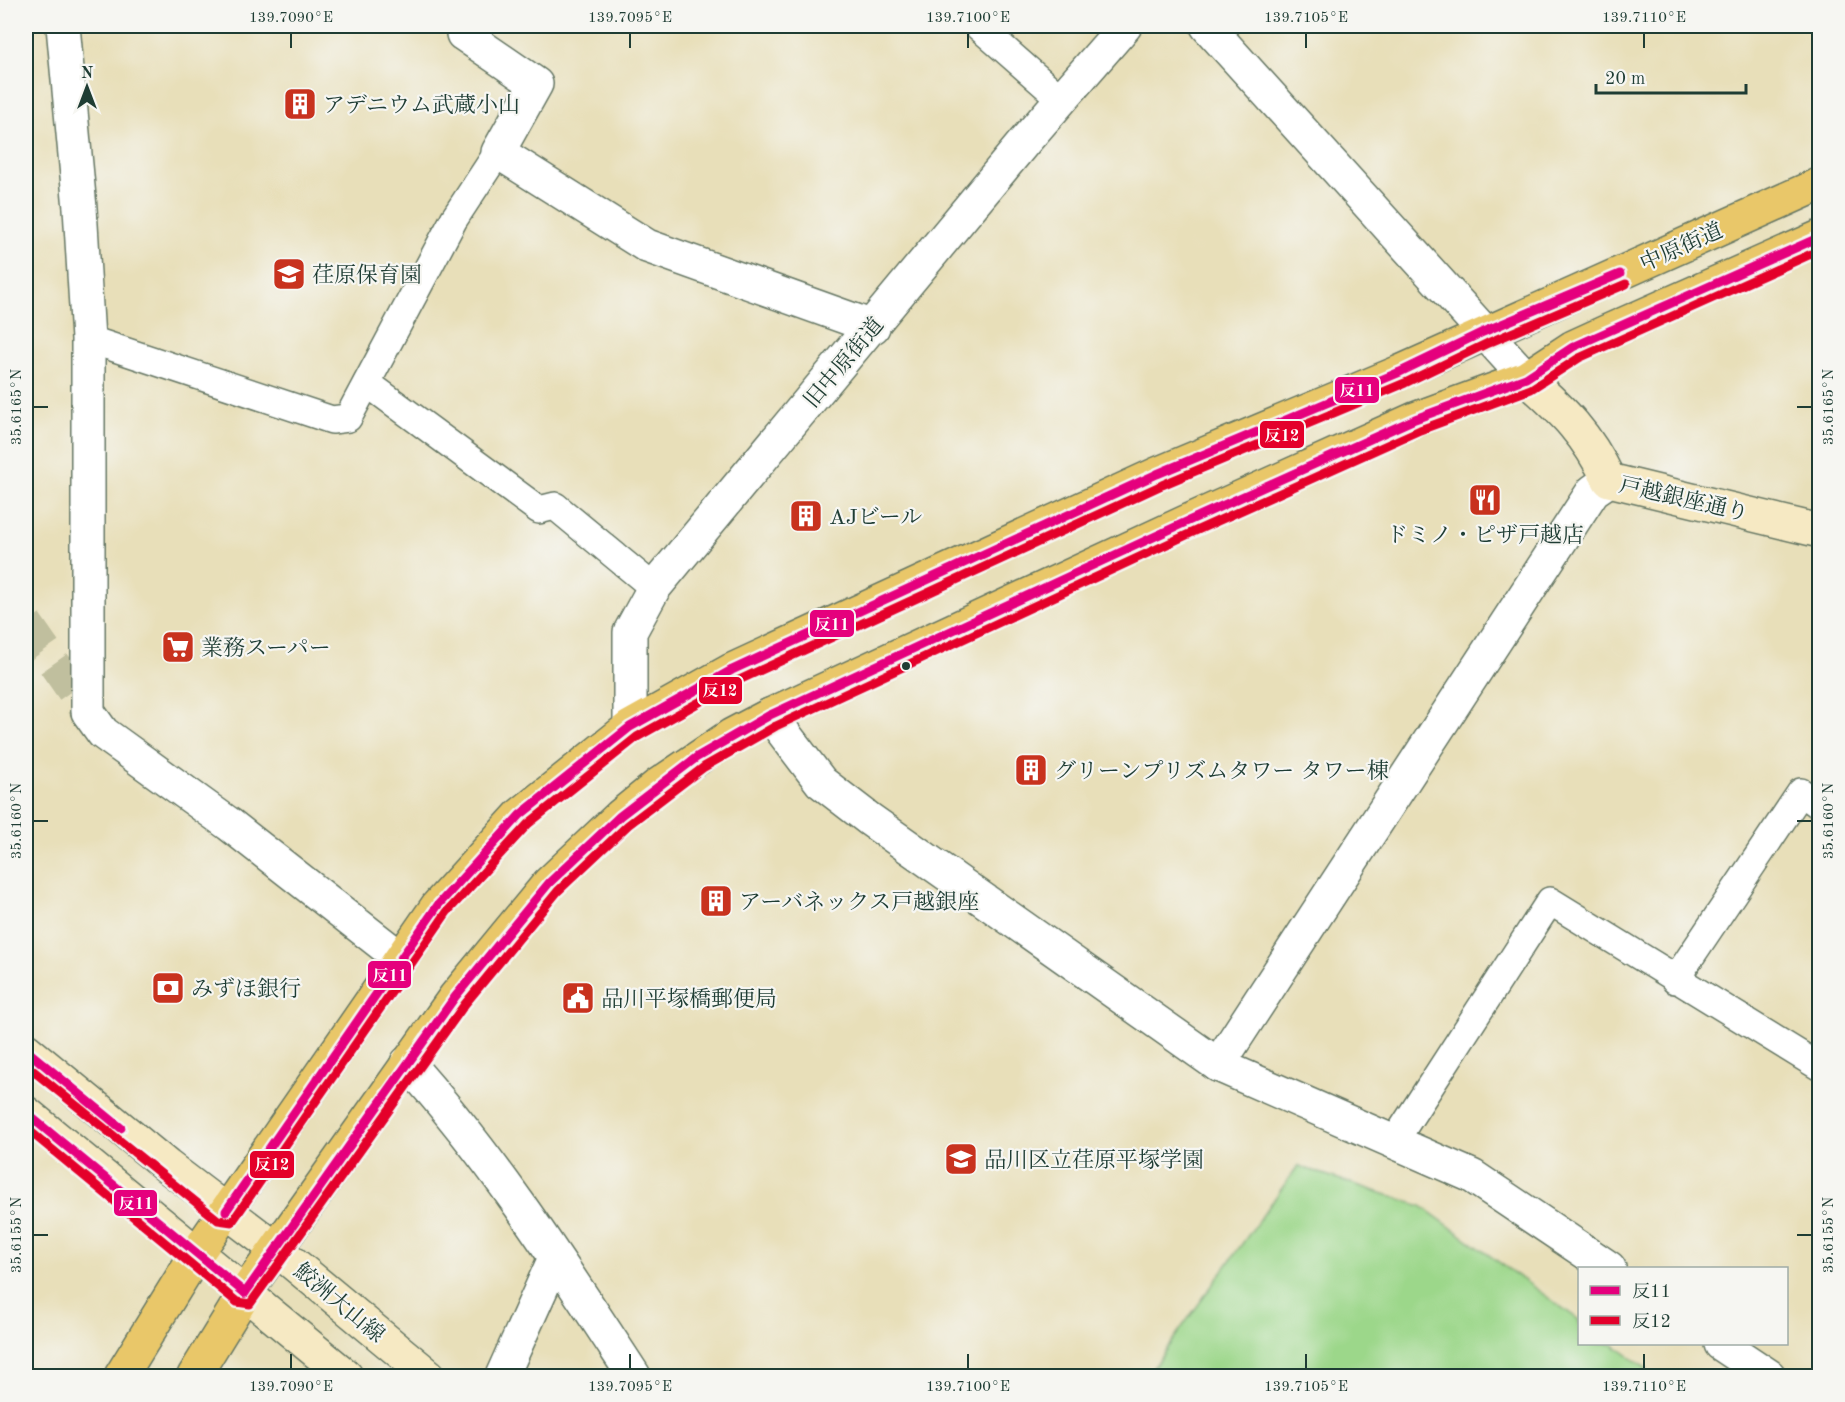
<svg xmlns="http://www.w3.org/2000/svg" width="1845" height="1402" font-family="'Old Standard TT','Noto Serif JP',serif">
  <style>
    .green { fill: #9cd78a; stroke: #5e8a5f; stroke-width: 1.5 }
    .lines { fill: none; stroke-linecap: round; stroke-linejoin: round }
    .street-tunnel { stroke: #c0bf9e; stroke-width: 33; stroke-dasharray: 33 16; stroke-linecap: butt }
    .lane-casing { stroke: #657663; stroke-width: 30 }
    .street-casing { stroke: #657663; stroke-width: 36 }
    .secondary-casing { stroke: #657663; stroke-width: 36 }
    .primary-casing { stroke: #657663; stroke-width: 36 }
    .lane { stroke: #fff; stroke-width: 27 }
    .street { stroke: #fff; stroke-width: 33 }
    .secondary { stroke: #f6e9c3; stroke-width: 33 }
    .primary { stroke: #e9c769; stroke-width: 33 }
    .bus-1-casing { stroke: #f6f6f2; stroke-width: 14 }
    .bus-2-casing { stroke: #f6f6f2; stroke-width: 14 }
    .bus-1 { stroke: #e5007d; stroke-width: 9 }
    .bus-2 { stroke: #e4002b; stroke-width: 9 }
    .ticks { fill: none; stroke: #1f3d34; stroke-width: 2 }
    .bus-dot { fill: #1f3d34; stroke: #f6f6f2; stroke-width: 2 }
    .labels { text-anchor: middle; stroke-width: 4.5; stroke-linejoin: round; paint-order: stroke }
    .poi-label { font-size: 22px; fill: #1f3d34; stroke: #f6f6f2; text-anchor: start }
    .street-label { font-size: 22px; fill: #1f3d34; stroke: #f6f6f2 }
    .line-badge { stroke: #f6f6f2; stroke-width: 2 }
    .badge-label { font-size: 16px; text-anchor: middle; font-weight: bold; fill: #fff }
    .neatline { fill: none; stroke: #1f3d34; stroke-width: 2 }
    .ticks-label { font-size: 15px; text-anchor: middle; fill: #1f3d34 }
  </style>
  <rect width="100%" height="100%" fill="#f6f6f2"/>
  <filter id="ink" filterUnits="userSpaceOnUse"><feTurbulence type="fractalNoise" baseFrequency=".0167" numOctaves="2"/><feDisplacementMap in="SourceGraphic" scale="12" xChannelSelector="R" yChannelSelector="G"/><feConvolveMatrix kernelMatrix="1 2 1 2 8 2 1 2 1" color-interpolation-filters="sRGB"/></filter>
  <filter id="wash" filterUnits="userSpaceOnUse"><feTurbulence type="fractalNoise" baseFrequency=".008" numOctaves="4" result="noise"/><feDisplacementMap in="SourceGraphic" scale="24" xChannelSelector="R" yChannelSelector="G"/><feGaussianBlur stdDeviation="1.35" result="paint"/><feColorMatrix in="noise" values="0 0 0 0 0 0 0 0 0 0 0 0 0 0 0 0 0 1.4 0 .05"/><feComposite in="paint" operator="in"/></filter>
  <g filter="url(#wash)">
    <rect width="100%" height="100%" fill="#e8dfb9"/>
    <polygon class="green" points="1298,1166 1421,1206 1579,1320 1580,1344 1612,1344 1647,1369 1642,1376 1147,1376"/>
  </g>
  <g filter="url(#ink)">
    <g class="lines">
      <polyline class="street-tunnel" points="26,623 88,712"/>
      <g class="lane-casing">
        <g id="lane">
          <polyline points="978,26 1061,99"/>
          <polyline points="88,339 332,420 348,418 454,219 498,152"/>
          <polyline points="367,383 539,510 555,506 654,588"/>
          <polyline points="1675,980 1801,792 1820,806"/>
          <polyline points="1394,1142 1550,901 1820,1067"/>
        </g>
      </g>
      <g class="street-casing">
        <g id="street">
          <polyline points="63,26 80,208 88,339 88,712 103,733 229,824 400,958"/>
          <polyline points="469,26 463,34 536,84 498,152 647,246 873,327"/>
          <polyline points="1207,26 1526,378"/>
          <polyline points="770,715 821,782 869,819 1218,1065 1472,1176 1609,1268"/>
          <polyline points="630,727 630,632 654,588 1025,141 1125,26"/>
          <path d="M407,1063C493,1158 564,1269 634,1376"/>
          <polyline points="1218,1065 1593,491 1609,480"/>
          <polyline points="1721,1344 1769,1376"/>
          <polyline points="502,1376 555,1258"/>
        </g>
      </g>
      <g class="secondary-casing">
        <g id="secondary">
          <path d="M1526,378C1564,412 1587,434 1609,480L1820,531"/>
          <polyline points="26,1050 167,1166 276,1249 429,1376"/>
          <polyline points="26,1113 346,1376"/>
        </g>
      </g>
      <g class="primary-casing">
        <g id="primary">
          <polyline points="121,1376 197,1253 438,905 520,815 630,727 732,670 1157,474 1400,372 1820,184"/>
          <polyline points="194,1376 245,1293 455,997 549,883 620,816 658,785 732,735 770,715 1186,522 1415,419 1526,378 1573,347 1608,331 1820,237"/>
        </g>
      </g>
      <use href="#lane" class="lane"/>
      <use href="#street" class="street"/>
      <use href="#secondary" class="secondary"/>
      <use href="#primary" class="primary"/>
      <g class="bus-1-casing">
        <g id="bus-1">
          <polyline points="26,1050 121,1128"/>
          <polyline points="26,1113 245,1293"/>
          <polyline points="226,1211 438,905 520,815 630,727 732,670 1157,474 1400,372 1483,332 1620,274"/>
          <polyline points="245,1293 455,997 549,883 620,816 697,757 770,715 1186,522 1415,419 1526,378 1573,347 1820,237"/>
        </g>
      </g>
      <g class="bus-2-casing">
        <g id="bus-2">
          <polyline points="26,1065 218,1220 232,1222 447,912 528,824 637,737 737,681 1162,485 1405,383 1488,343 1626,284"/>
          <polyline points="26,1128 237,1302 250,1304 465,1004 558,891 628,825 704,767 776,726 1191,533 1420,430 1531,389 1579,358 1820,250"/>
        </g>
      </g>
      <use href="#bus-1" class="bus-1"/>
      <use href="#bus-2" class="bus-2"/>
    </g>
  </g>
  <path class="ticks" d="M291,33V48M630,33V48M968,33V48M1306,33V48M1644,33V48M33,407H48M1797,407H1812M33,821H48M1797,821H1812M33,1235H48M1797,1235H1812M291,1354V1369M630,1354V1369M968,1354V1369M1306,1354V1369M1644,1354V1369"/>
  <defs>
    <g id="building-square" transform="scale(1.725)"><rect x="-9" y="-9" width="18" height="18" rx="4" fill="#c8321e" stroke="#f6f6f2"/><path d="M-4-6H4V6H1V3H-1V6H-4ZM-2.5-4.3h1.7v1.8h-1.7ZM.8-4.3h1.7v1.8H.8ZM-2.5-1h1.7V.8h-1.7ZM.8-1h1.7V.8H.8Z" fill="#fff"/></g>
    <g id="school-square" transform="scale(1.725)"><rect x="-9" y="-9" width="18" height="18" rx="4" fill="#c8321e" stroke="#f6f6f2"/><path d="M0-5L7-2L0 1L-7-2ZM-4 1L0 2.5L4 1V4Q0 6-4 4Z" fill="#fff"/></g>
    <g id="restaurant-square" transform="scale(1.725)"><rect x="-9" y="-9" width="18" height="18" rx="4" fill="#c8321e" stroke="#f6f6f2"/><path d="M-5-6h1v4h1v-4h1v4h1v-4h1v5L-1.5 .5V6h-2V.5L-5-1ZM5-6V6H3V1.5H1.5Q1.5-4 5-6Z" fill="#fff"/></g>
    <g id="supermarket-square" transform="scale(1.725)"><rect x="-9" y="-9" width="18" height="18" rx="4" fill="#c8321e" stroke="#f6f6f2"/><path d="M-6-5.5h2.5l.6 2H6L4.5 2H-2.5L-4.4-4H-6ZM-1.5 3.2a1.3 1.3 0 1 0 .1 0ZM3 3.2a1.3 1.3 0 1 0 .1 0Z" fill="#fff"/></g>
    <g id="bank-square" transform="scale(1.725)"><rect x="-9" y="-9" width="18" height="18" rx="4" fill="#c8321e" stroke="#f6f6f2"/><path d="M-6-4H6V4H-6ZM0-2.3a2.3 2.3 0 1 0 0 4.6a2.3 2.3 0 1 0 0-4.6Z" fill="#fff"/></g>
    <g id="civic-square" transform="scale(1.725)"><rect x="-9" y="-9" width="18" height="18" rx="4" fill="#c8321e" stroke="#f6f6f2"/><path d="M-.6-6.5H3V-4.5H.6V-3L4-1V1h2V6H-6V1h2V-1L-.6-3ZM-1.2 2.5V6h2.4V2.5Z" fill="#fff"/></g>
  </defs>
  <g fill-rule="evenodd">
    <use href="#building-square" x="300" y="104"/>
    <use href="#school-square" x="289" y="274"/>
    <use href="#restaurant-square" x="1485" y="500"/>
    <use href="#building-square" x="806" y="516"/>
    <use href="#supermarket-square" x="178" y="647"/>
    <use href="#building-square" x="1031" y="770"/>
    <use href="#building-square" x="716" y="901"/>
    <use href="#bank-square" x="168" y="988"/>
    <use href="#civic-square" x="578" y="998"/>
    <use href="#school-square" x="961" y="1159"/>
  </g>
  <circle class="bus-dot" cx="906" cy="666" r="5"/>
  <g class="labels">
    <g class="poi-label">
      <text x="323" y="112">アデニウム武蔵小山</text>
      <text x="312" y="282">荏原保育園</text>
      <text x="829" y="524">AJビール</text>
      <text x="1485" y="542" text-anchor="middle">ドミノ・ピザ戸越店</text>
      <text x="201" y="655">業務スーパー</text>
      <text x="1054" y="778">グリーンプリズムタワー タワー棟</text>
      <text x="739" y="909">アーバネックス戸越銀座</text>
      <text x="191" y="996">みずほ銀行</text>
      <text x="601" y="1006">品川平塚橋郵便局</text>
      <text x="984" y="1167">品川区立荏原平塚学園</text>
    </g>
    <g class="street-label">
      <text transform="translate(1681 246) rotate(-24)" y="8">中原街道</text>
      <text transform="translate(843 362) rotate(-50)" y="8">旧中原街道</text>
      <text transform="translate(1684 498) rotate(13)" y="8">戸越銀座通り</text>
      <text transform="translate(340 1302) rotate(40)" y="8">鮫洲大山線</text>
    </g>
  </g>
  <g class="line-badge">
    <rect x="1334" y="376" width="46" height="28" rx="6" fill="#e5007d"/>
    <rect x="1259" y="420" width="46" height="29" rx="6" fill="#e4002b"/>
    <rect x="809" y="609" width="46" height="29" rx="6" fill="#e5007d"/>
    <rect x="698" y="676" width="45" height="29" rx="6" fill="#e4002b"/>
    <rect x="367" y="960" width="45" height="29" rx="6" fill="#e5007d"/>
    <rect x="249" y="1150" width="46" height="29" rx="6" fill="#e4002b"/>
    <rect x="113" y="1189" width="45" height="28" rx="6" fill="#e5007d"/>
  </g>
  <g class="badge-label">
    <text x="1357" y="396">反11</text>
    <text x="1282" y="441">反12</text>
    <text x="832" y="630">反11</text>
    <text x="720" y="696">反12</text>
    <text x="390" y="981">反11</text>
    <text x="272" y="1170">反12</text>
    <text x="136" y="1209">反11</text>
  </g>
  <rect width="1845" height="1402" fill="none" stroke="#f6f6f2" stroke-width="66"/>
  <rect x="1578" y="1267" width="210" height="78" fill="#f6f6f2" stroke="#a0aca6" stroke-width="1.5"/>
  <rect x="1590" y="1286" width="30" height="9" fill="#e5007d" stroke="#a0aca6" stroke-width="1.5"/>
  <text x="1632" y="1297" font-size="18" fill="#1f3d34">反11</text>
  <rect x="1590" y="1316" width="30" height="9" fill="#e4002b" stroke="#a0aca6" stroke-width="1.5"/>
  <text x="1632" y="1327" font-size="18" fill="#1f3d34">反12</text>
  <g transform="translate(87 87)" stroke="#f6f6f2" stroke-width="4.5" paint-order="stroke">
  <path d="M0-4.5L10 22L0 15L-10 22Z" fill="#1f3d34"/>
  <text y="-9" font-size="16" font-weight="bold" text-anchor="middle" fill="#1f3d34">N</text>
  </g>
  <path d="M1596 84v9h150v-9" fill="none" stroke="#1f3d34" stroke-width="3"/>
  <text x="1605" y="84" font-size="18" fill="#1f3d34" stroke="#f6f6f2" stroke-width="4.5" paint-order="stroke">20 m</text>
  <rect x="33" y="33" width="1779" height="1336" class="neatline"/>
  <g class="ticks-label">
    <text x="291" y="22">139.7090°E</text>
    <text x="630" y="22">139.7095°E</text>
    <text x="968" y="22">139.7100°E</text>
    <text x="1306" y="22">139.7105°E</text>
    <text x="1644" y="22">139.7110°E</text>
    <text transform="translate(16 407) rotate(-90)" y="5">35.6165°N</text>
    <text transform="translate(1828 407) rotate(-90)" y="5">35.6165°N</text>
    <text transform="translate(16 821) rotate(-90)" y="5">35.6160°N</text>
    <text transform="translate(1828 821) rotate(-90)" y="5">35.6160°N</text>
    <text transform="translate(16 1235) rotate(-90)" y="5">35.6155°N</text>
    <text transform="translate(1828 1235) rotate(-90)" y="5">35.6155°N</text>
    <text x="291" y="1391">139.7090°E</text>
    <text x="630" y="1391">139.7095°E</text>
    <text x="968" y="1391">139.7100°E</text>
    <text x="1306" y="1391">139.7105°E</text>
    <text x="1644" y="1391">139.7110°E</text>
  </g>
</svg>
